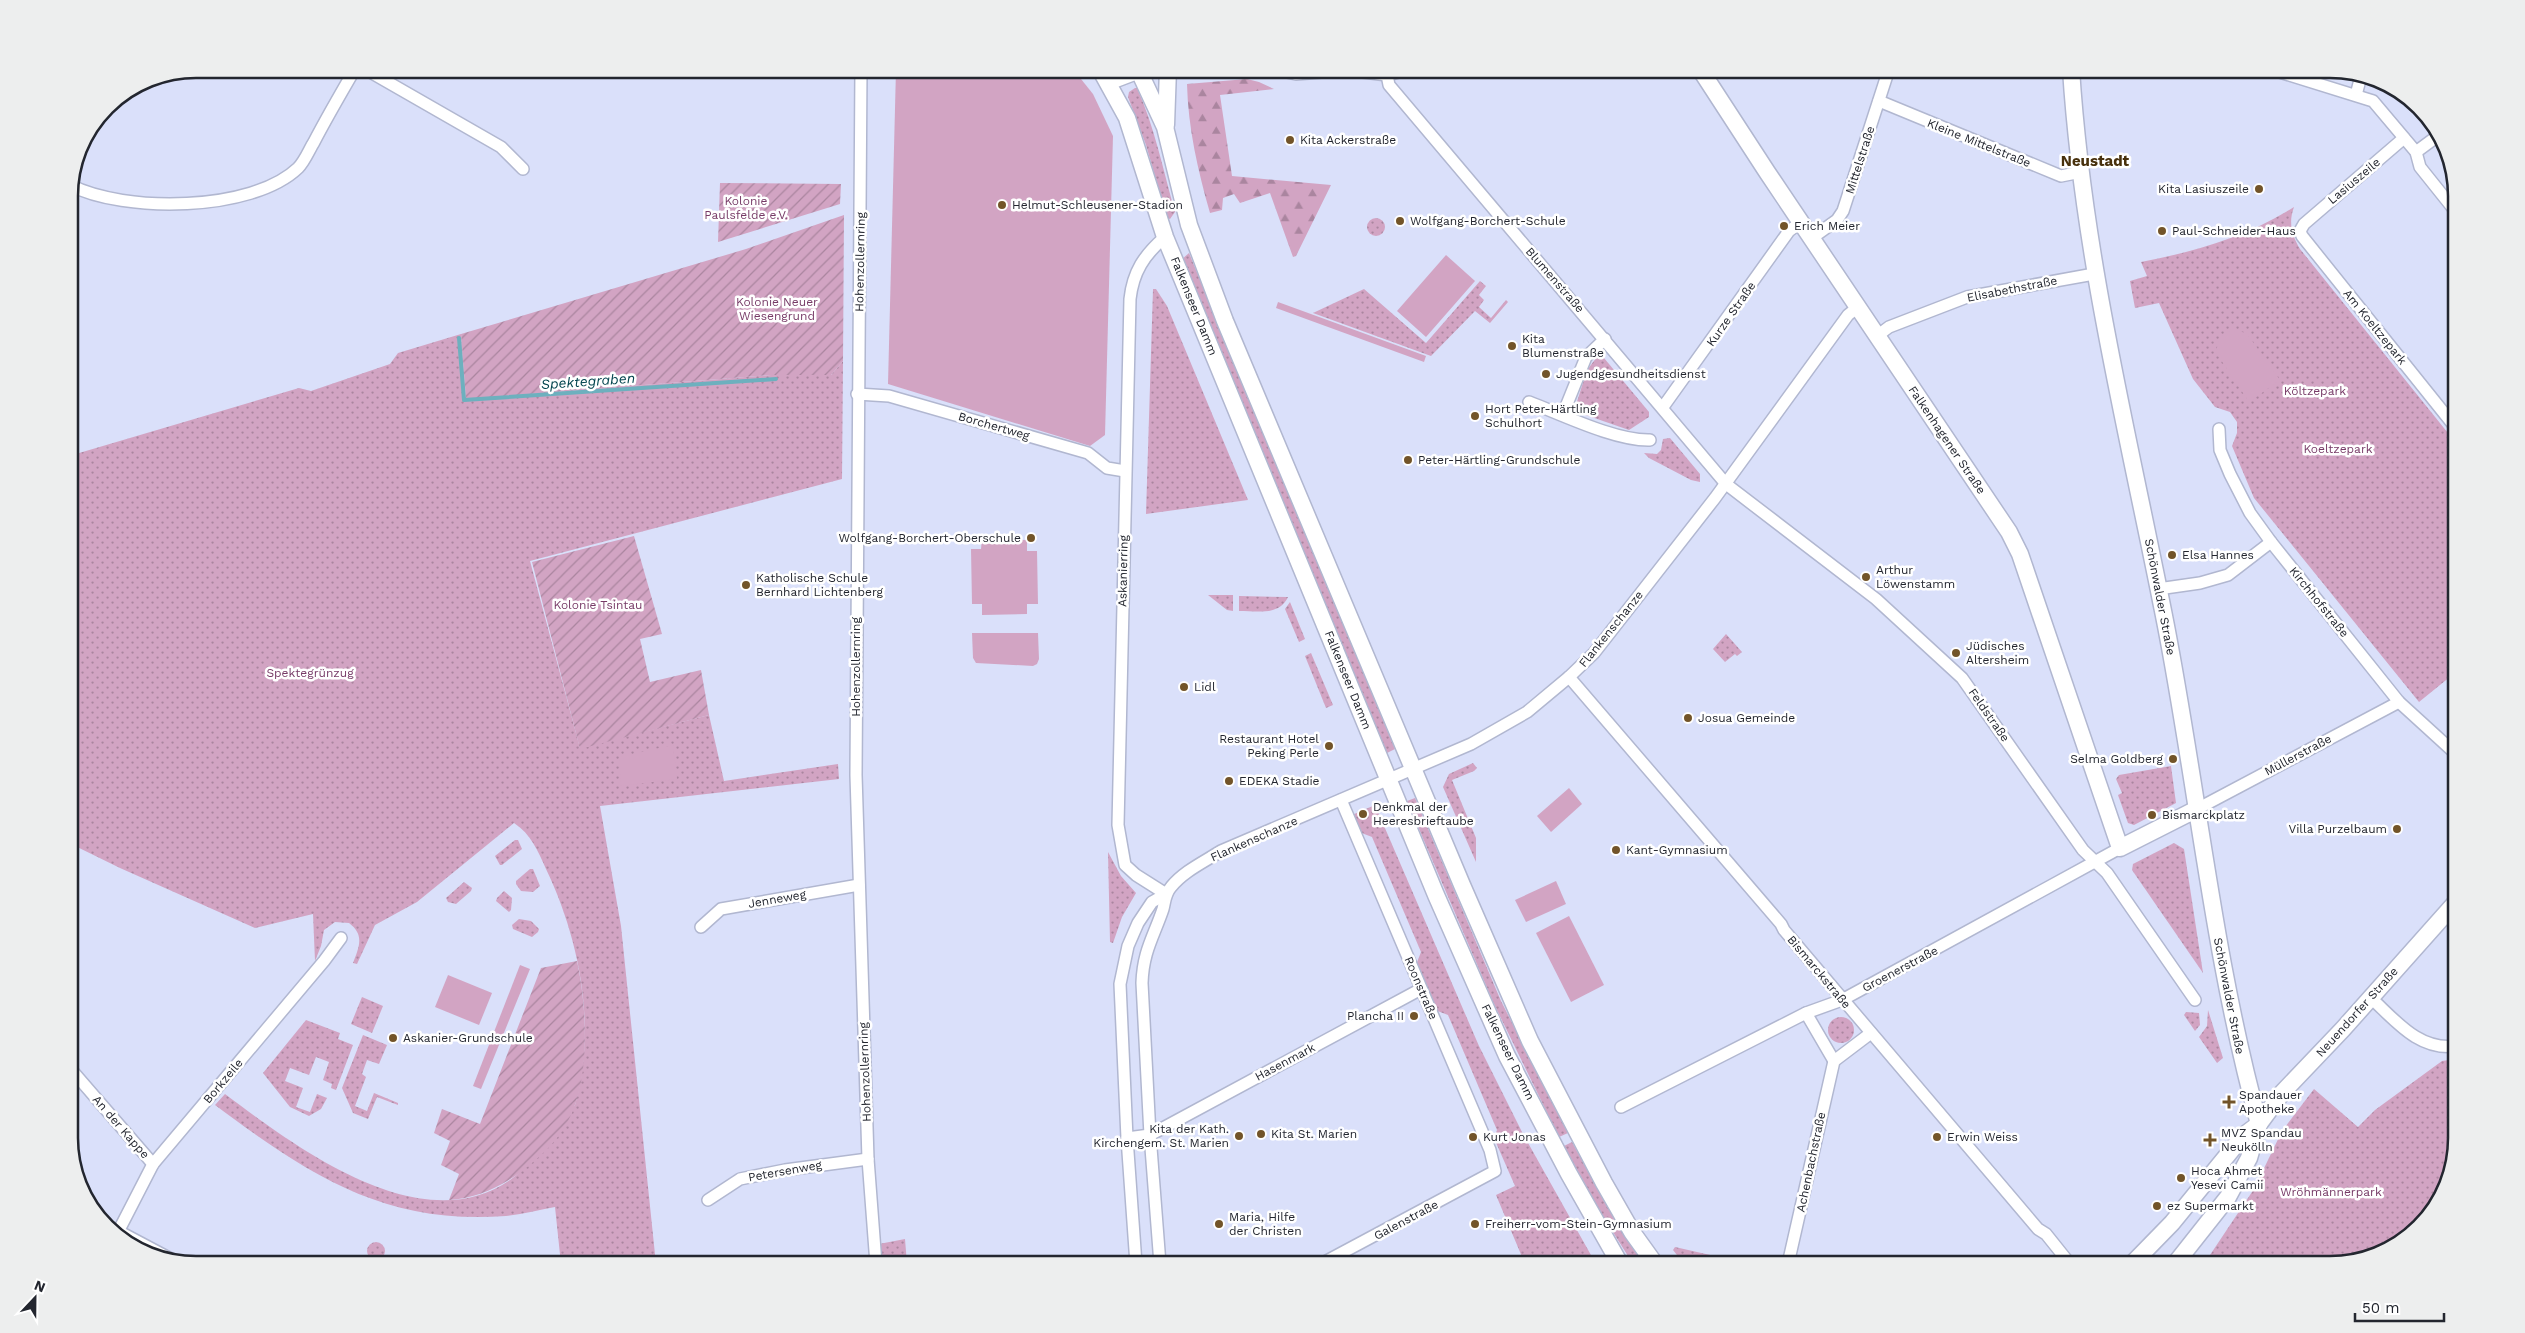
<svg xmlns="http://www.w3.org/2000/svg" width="2525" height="1333" font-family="'Work Sans',sans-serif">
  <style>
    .grass { fill: url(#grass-dots) }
    .forest { fill: url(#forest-firs) }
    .garden { fill: url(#garden-furrows) }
    .pitch { fill: #d2a4c3 }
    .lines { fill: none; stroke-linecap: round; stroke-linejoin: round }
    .stream { stroke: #6db0be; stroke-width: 4 }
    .street-casing { stroke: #b1b7d0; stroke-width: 14 }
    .secondary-casing { stroke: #b1b7d0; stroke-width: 19 }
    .street { stroke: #fff; stroke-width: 11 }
    .secondary { stroke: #fff; stroke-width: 16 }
    .poi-dot { fill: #725429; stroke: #fff; stroke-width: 2 }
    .labels { text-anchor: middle; stroke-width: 5; stroke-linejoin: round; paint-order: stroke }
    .poi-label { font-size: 12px; fill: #23262f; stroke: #fff; text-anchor: start }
    .street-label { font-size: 12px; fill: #23262f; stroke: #fff }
    .park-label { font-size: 12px; fill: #773b67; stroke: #fff }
    .water-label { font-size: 14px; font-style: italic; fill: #01434d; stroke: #fff }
    .quarter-label { font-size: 15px; font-weight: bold; fill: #48310d; stroke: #fff }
    .rim { fill: none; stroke: #23262f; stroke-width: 2.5 }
  </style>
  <defs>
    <pattern id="grass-dots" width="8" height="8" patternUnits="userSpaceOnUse" patternTransform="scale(1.25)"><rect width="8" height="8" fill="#d2a4c3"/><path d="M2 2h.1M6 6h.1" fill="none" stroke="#aa859f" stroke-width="1.8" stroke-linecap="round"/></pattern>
    <pattern id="forest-firs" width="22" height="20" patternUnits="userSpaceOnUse" patternTransform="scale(1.25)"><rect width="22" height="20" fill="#d2a4c3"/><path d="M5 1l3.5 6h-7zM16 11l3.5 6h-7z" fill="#aa859f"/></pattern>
    <pattern id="garden-furrows" width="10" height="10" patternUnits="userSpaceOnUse" patternTransform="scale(1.25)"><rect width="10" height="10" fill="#d2a4c3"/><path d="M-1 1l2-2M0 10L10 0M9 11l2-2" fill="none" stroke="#aa859f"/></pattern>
  </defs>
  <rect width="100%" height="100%" fill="#dae0fa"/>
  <g class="grass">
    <path d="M1135,88H1137C1155,128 1163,170 1175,212L1170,219L1167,218L1146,145L1128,97L1129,92Z"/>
    <path d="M2294,207C2288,223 2292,235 2300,249L2456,443V672L2419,702L2254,498L2232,446L2237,433V422L2230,412L2215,407L2193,379L2159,303L2135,308L2130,281L2147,276L2141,262C2194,252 2248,236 2294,207Z"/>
    <circle cx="1376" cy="227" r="9"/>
    <polygon points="1189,253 1395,749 1387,753 1181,260"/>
    <polygon points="1480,281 1486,286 1479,295 1484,300 1479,307 1491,318 1506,300 1508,302 1490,323 1475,311 1431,356 1313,313 1364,289 1426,343"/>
    <polygon points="1153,289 1156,289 1167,306 1248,500 1146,514"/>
    <path d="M461,334L466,399L771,375H831L843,361L842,479L530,561L580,748L709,715L724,781L838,764L839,779L600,806L621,926L656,1264H561L555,1207C539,1210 523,1214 506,1216C384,1225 309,1175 215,1105L225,1094C296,1147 424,1245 514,1177C521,1172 527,1162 534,1154C547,1138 561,1122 575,1105C597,1028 580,940 546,869C538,851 531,834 514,823L417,902L375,925L357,964L353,963C359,947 365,935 349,923L335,922L324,930L321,946L315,961L313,914L255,928L120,868L69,843V456L299,388L311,391L390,364L398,353Z"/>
    <polygon points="1597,357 1604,358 1649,412 1649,417 1629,430 1577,412 1575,408 1587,370"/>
    <polygon points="1670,438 1700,474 1700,482 1691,480 1649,458 1644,453 1657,454 1661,450 1663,439"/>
    <polygon points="1208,595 1233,595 1233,611 1227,610"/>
    <path d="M1239,596L1288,597C1279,616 1258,611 1239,611Z"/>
    <polygon points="1290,602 1305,639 1299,642 1285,609"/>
    <polygon points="1726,634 1742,652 1737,656 1735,654 1725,662 1713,649"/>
    <polygon points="1311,653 1333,705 1326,708 1305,656"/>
    <polygon points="1473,763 1477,768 1474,771 1452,780 1476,838 1476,862 1443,787 1449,774"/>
    <polygon points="2171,766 2176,803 2134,825 2128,823 2118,795 2122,793 2116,779 2119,775"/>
    <polygon points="1415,798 1501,1001 1568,1133 1559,1137 1494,1004 1407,801"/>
    <polygon points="1375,805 1479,1046 1523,1134 1596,1264 1525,1264 1496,1195 1515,1186 1494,1138 1497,1130 1448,1015 1435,1010 1416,965 1421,952 1372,837 1359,832 1352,815"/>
    <polygon points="515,840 518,840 522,849 502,865 500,865 495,856"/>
    <polygon points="2174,843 2184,849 2203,973 2132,870 2133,864"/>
    <polygon points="1108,852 1121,876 1136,893 1122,917 1113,943 1110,942"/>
    <polygon points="530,869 533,869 540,886 533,892 521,891 516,884 516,881"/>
    <polygon points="464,882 472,888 471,891 456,904 448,902 446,898"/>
    <polygon points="504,891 512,898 511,910 509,912 496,901 497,898"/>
    <polygon points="519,919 531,921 539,929 538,932 532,937 513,929 512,925"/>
    <polygon points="362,997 383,1006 372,1033 351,1024"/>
    <polygon points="2208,1010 2223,1058 2217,1063 2199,1037 2207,1026"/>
    <polygon points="2186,1012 2199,1013 2200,1025 2195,1031 2184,1015"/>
    <circle cx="1841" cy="1030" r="13"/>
    <polygon points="306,1020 340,1033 338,1039 353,1045 336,1090 331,1088 332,1084 323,1080 329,1062 316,1057 309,1075 290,1068 285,1081 303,1088 296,1107 310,1112 317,1094 327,1098 321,1109 309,1116 290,1107 263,1073"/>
    <polygon points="363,1035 387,1045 379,1064 367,1060 362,1074 366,1077 355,1106 367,1111 374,1093 398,1103 398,1105 377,1097 368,1119 353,1113 342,1088"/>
    <polygon points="2456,1059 2456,1138 2443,1194 2393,1247 2330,1264 2204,1264 2254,1189 2282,1131 2314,1089 2358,1127 2375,1110 2442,1061"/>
    <polygon points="1572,1142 1609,1209 1645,1264 1633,1264 1601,1213 1564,1146"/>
    <polygon points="905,1239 907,1264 882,1264 879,1244"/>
    <circle cx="376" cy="1251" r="9"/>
    <polygon points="1675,1247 1719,1257 1714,1259 1713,1264 1684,1264 1673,1250"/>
  </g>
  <path class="forest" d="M1247,79L1259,82L1274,89L1220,95L1232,176L1331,185L1296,256L1293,257L1270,193L1240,203L1234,194L1223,198L1222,210L1210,213C1198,171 1188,128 1187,84Z"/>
  <g class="garden">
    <polygon points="720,183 841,184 840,204 718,242"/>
    <polygon points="844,215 843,361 831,375 771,375 466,399 461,334 746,249"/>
    <polygon points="634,536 662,634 640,639 650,682 701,670 709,715 580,749 532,562"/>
    <path d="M577,961C587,1007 591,1079 568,1121C557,1142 540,1157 522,1171C501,1187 475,1199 449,1200L459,1174L441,1165L450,1141L434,1133L442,1109L480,1124L541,968Z"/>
  </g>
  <g class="pitch">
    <polygon points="896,69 1073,69 1093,94 1113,136 1105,435 1090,446 888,384"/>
    <polygon points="1446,255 1475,281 1426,337 1397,311"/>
    <polygon points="1278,302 1426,356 1424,362 1276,308"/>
    <path d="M2235,330L2246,333L2250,338L2280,380L2249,402L2217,354C2216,341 2221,332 2235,330Z"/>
    <polygon points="982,539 1027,540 1027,551 1037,551 1038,604 1027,604 1027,614 982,615 982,604 972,604 971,549 981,549"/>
    <polygon points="972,633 1038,633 1039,659 1037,664 1033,666 976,663 973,658"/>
    <polygon points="673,745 677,779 621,786 619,757"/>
    <polygon points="1569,788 1582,804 1551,832 1537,816"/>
    <polygon points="1556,881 1566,904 1526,922 1515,900"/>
    <polygon points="1569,916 1604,985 1571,1002 1536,933"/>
    <polygon points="520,965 530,969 481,1089 473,1086"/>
    <polygon points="448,975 492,993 479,1025 435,1007"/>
  </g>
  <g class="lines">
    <polyline class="stream" points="459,338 464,400 776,379"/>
    <g class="street-casing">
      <g id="street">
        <polyline points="365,69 501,147 523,169"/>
        <polyline points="861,69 856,775 868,1159 876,1264"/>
        <polyline points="1272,69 1296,74 1347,70 1387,75 1411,69"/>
        <polyline points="2270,69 2373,101 2416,152 2420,167 2456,212"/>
        <polyline points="1387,75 1389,85 1726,484 1876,599 1962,678 2083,850 2107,873 2195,1000"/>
        <polyline points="2356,95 2361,76"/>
        <polyline points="1879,101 2061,176 2081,172"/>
        <polyline points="2404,138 2304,224 2300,231 2302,236 2456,428"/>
        <polyline points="2416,152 2439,135"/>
        <path d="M70,185C124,213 252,212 298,168C305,161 309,150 314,142C327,117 341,93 355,69"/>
        <path d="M1165,237C1144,255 1133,272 1130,299L1118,825L1125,865L1136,875L1166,894"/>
        <polyline points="1812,238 1837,220 1843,211 1889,69"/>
        <polyline points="1877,336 1889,327 1967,297 2094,274"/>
        <polyline points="857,394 889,396 1088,453 1107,468 1125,471"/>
        <path d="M1529,402C1563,415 1616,441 1650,440"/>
        <polyline points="1663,407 1789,231 1801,222"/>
        <polyline points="1563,414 1586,357 1605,339"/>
        <polyline points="2219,429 2220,450 2230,474 2250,513 2271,542 2399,702 2456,754"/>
        <polyline points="2158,589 2200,583 2228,575 2271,542"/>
        <polyline points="1569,677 1781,924 1784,930 2038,1229 2046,1234 2070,1264"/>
        <polyline points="2197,809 2399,702"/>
        <polyline points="701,927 721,909 859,885"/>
        <path d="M2371,998C2396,1021 2419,1051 2456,1046"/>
        <polyline points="1806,1013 1834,1061"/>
        <polyline points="69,1067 153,1164"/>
        <polyline points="1621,1107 1806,1013 1842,1000 2120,848"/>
        <polyline points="1127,1138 1150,1135 1421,989"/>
        <polyline points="708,1200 740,1179 785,1170 868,1159"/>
        <polyline points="118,1231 169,1258"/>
        <polyline points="118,1232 153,1164 324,961 341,938"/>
        <polyline points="1136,1264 1127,1138 1120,984 1128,946 1138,923 1152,902 1166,894"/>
        <path d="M1160,1264L1150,1135L1142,983C1143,951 1154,936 1163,909C1165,901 1165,894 1171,887C1184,871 1204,862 1221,851L1471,744L1527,712L1569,677L1594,653L1715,498L1848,315L1858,307"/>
        <polyline points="1321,1264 1495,1171 1490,1150 1341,800"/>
        <polyline points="1788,1264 1834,1061 1871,1033"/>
      </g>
    </g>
    <g class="secondary-casing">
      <g id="secondary">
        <polyline points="1100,69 1127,118 1165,237 1436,895 1507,1056 1569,1174 1620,1264"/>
        <polyline points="1138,69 1165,127 1189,225 1225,321 1462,885 1530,1041 1604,1183 1632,1232 1655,1264"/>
        <polyline points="1700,69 1767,172 2009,532 2020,554 2120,848 2197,809"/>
        <path d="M2071,69C2083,258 2130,441 2166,626C2198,792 2214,961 2259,1124"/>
        <polyline points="1108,82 1142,69"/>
        <polyline points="1166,125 1168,69"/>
        <polyline points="2132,1264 2172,1223 2243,1136 2259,1124 2282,1093 2343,1029 2456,902"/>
        <polyline points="2175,1264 2228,1197 2249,1158 2259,1124"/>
      </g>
    </g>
    <use href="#street" class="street"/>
    <use href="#secondary" class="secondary"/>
  </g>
  <g class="poi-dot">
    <circle cx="1290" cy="140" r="5"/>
    <circle cx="2259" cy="189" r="5"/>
    <circle cx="1002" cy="205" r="5"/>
    <circle cx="1400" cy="221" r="5"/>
    <circle cx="1784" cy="226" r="5"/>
    <circle cx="2162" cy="231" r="5"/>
    <circle cx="1512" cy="346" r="5"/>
    <circle cx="1546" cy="374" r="5"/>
    <circle cx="1475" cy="416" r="5"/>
    <circle cx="1408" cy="460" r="5"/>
    <circle cx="1031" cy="538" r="5"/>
    <circle cx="2172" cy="555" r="5"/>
    <circle cx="1866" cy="577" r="5"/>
    <circle cx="746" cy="585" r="5"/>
    <circle cx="1956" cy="653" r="5"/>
    <circle cx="1184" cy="687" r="5"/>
    <circle cx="1688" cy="718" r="5"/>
    <circle cx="1329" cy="746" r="5"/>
    <circle cx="2173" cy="759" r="5"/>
    <circle cx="1229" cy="781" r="5"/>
    <circle cx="1363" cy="814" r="5"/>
    <circle cx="2152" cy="815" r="5"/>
    <circle cx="2397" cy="829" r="5"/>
    <circle cx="1616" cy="850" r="5"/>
    <circle cx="1414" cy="1016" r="5"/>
    <circle cx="393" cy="1038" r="5"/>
    <path d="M2226.5 1094.5h5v5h5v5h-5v5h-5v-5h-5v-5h5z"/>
    <circle cx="1261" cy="1134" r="5"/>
    <circle cx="1239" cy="1136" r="5"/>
    <circle cx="1473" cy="1137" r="5"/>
    <circle cx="1937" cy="1137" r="5"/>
    <path d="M2207.5 1132.5h5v5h5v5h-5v5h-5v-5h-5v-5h5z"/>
    <circle cx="2181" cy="1178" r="5"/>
    <circle cx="2157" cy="1206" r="5"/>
    <circle cx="1219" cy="1224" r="5"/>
    <circle cx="1475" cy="1224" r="5"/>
  </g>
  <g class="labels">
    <g class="poi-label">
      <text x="1300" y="144">Kita Ackerstraße</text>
      <text x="2249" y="193" text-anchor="end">Kita Lasiuszeile</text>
      <text x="1012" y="209">Helmut-Schleusener-Stadion</text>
      <text x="1410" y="225">Wolfgang-Borchert-Schule</text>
      <text x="1794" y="230">Erich Meier</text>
      <text x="2172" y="235">Paul-Schneider-Haus</text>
      <text x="1522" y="343">Kita<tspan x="1522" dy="14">Blumenstraße</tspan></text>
      <text x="1556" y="378">Jugendgesundheitsdienst</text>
      <text x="1485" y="413">Hort Peter-Härtling<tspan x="1485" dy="14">Schulhort</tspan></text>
      <text x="1418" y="464">Peter-Härtling-Grundschule</text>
      <text x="1021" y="542" text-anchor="end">Wolfgang-Borchert-Oberschule</text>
      <text x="2182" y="559">Elsa Hannes</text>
      <text x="1876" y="574">Arthur<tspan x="1876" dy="14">Löwenstamm</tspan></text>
      <text x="756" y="582">Katholische Schule<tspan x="756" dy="14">Bernhard Lichtenberg</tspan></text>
      <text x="1966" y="650">Jüdisches<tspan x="1966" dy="14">Altersheim</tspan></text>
      <text x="1194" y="691">Lidl</text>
      <text x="1698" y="722">Josua Gemeinde</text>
      <text x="1319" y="743" text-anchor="end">Restaurant Hotel<tspan x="1319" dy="14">Peking Perle</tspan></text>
      <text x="2163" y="763" text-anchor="end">Selma Goldberg</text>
      <text x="1239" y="785">EDEKA Stadie</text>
      <text x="1373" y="811">Denkmal der<tspan x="1373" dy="14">Heeresbrieftaube</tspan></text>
      <text x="2162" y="819">Bismarckplatz</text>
      <text x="2387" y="833" text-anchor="end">Villa Purzelbaum</text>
      <text x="1626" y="854">Kant-Gymnasium</text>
      <text x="1404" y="1020" text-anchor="end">Plancha II</text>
      <text x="403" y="1042">Askanier-Grundschule</text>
      <text x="2239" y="1099">Spandauer<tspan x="2239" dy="14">Apotheke</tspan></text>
      <text x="1229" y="1133" text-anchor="end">Kita der Kath.<tspan x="1229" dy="14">Kirchengem. St. Marien</tspan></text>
      <text x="2221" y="1137">MVZ Spandau<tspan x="2221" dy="14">Neukölln</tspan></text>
      <text x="1271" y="1138">Kita St. Marien</text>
      <text x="1483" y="1141">Kurt Jonas</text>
      <text x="1947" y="1141">Erwin Weiss</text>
      <text x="2191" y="1175">Hoca Ahmet<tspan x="2191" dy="14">Yesevi Camii</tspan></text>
      <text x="2167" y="1210">ez Supermarkt</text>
      <text x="1229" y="1221">Maria, Hilfe<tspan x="1229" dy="14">der Christen</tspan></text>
      <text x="1485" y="1228">Freiherr-vom-Stein-Gymnasium</text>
    </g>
    <g class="street-label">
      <text transform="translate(1979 143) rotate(22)" y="4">Kleine Mittelstraße</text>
      <text transform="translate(1860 160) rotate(-72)" y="4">Mittelstraße</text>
      <text transform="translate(2354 181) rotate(-40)" y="4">Lasiuszeile</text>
      <text transform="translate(860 262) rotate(-89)" y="4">Hohenzollernring</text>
      <text transform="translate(1555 280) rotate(49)" y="4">Blumenstraße</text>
      <text transform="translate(2012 289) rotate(-11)" y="4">Elisabethstraße</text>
      <text transform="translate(1194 306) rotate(68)" y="4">Falkenseer Damm</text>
      <text transform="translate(1731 314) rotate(-55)" y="4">Kurze Straße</text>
      <text transform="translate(2375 327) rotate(51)" y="4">Am Koeltzepark</text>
      <text transform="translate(994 426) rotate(16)" y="4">Borchertweg</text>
      <text transform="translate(1947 440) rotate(56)" y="4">Falkenhagener Straße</text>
      <text transform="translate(1123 571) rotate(-89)" y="4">Askanierring</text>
      <text transform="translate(2160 597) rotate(79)" y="4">Schönwalder Straße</text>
      <text transform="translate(2319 602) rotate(51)" y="4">Kirchhofstraße</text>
      <text transform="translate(1611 629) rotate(-51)" y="4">Flankenschanze</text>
      <text transform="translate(856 667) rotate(-90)" y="4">Hohenzollernring</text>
      <text transform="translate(1348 680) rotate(68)" y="4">Falkenseer Damm</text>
      <text transform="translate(1989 715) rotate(55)" y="4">Feldstraße</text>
      <text transform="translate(2298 755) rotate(-28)" y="4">Müllerstraße</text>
      <text transform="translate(1254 839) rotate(-24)" y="4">Flankenschanze</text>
      <text transform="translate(777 899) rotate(-10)" y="4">Jenneweg</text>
      <text transform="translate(1900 969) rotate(-28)" y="4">Groenerstraße</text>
      <text transform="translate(1819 972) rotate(50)" y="4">Bismarckstraße</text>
      <text transform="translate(1421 988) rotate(67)" y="4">Roonstraße</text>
      <text transform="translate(2229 996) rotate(79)" y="4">Schönwalder Straße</text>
      <text transform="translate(2357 1012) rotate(-48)" y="4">Neuendorfer Straße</text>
      <text transform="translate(1508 1052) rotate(64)" y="4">Falkenseer Damm</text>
      <text transform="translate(1285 1062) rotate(-28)" y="4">Hasenmark</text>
      <text transform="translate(865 1072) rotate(-92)" y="4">Hohenzollernring</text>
      <text transform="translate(223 1081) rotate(-50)" y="4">Borkzeile</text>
      <text transform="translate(121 1127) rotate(49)" y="4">An der Kappe</text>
      <text transform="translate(1811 1162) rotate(-78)" y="4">Achenbachstraße</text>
      <text transform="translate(785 1171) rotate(-10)" y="4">Petersenweg</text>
      <text transform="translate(1406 1220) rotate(-28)" y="4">Galenstraße</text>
    </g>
    <g class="park-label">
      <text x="746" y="205">Kolonie<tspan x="746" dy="14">Paulsfelde e.V.</tspan></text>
      <text x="777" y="306">Kolonie Neuer<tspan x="777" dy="14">Wiesengrund</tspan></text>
      <text x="2315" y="395">Költzepark</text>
      <text x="2338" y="453">Koeltzepark</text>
      <text x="598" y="609">Kolonie Tsintau</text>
      <text x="310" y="677">Spektegrünzug</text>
      <text x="2331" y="1196">Wröhmännerpark</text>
    </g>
    <g class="water-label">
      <text transform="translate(588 381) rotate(-4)" y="5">Spektegraben</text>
    </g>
    <g class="quarter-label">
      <text x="2095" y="166">Neustadt</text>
    </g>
  </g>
  <path d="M0 0H2525V1333H0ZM196 78H2330A118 118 0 0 1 2448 196V1138A118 118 0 0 1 2330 1256H196A118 118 0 0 1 78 1138V196A118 118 0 0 1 196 78Z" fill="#edeeee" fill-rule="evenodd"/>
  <path class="rim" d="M196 78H2330A118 118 0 0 1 2448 196V1138A118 118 0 0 1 2330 1256H196A118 118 0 0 1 78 1138V196A118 118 0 0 1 196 78Z"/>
  <g transform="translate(35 1298) rotate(22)" stroke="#ffffff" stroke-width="4" paint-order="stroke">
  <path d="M0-4L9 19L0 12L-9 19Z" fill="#23262f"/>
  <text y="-8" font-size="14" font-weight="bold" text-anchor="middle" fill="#23262f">N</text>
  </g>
  <path d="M2355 1313v8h89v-8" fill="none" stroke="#23262f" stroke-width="2.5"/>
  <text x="2362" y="1313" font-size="15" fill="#23262f" stroke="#ffffff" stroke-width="4" paint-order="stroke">50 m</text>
</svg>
